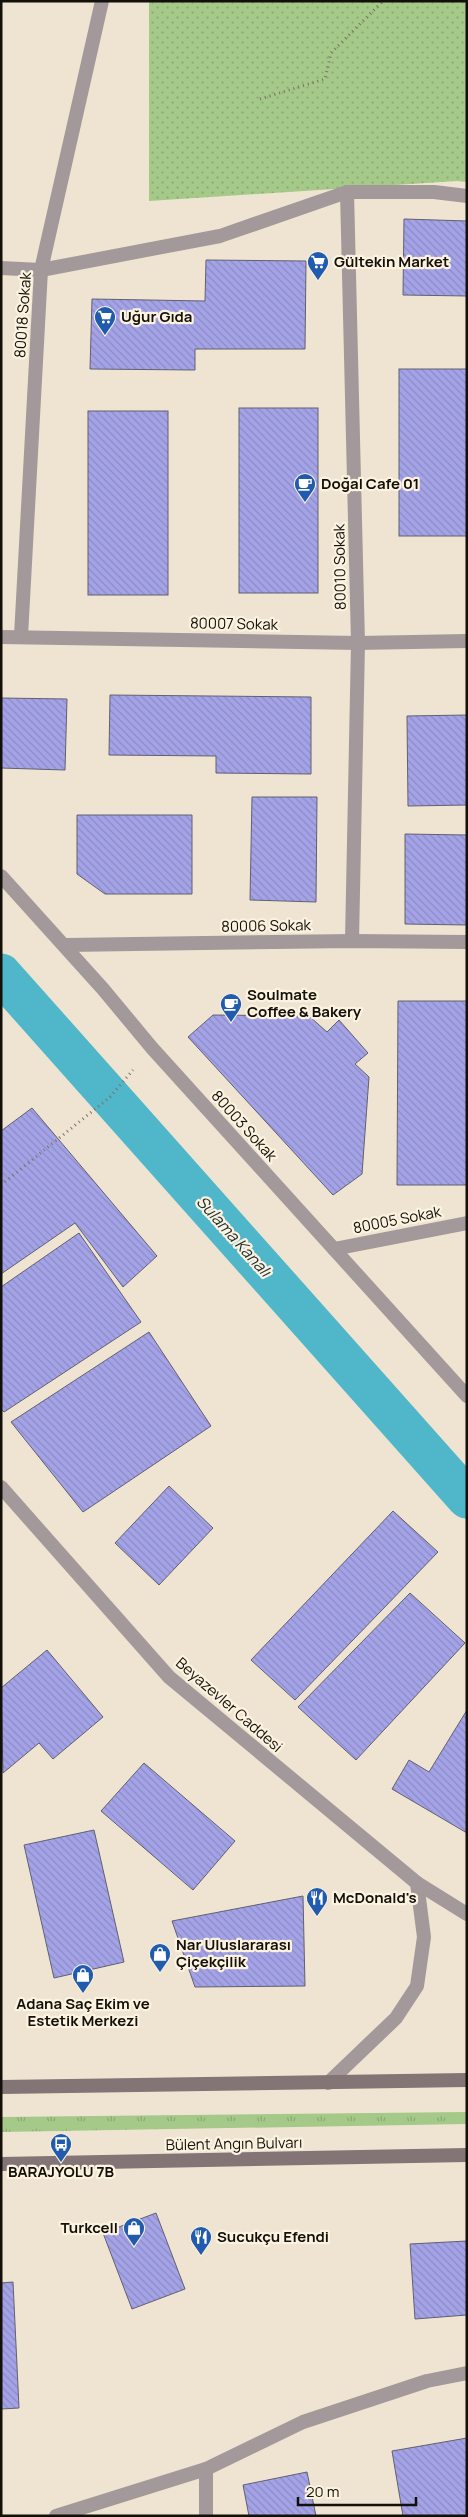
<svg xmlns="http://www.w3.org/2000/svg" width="468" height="2517" font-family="Manrope,sans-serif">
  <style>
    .grass { fill: url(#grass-tufts) }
    .park { fill: url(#park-dots) }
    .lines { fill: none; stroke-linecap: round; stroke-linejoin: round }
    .canal { stroke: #4fb7c9; stroke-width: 41 }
    .building { fill: url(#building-back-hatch); stroke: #606071 }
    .path { stroke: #797267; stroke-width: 3; stroke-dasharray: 1 4; stroke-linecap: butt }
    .minor { stroke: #a3999a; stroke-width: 14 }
    .tertiary { stroke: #a3999a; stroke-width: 14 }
    .secondary { stroke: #837476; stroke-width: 14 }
    .labels { text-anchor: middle; stroke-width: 4.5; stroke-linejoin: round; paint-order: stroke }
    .poi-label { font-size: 15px; font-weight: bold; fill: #130f09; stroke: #fcf2e0; text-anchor: start }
    .street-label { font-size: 15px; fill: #130f09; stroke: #fcf2e0 }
    .water-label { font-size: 16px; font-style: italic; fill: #1a2d31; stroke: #fcf2e0 }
  </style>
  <defs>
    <pattern id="grass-tufts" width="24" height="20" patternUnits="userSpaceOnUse" patternTransform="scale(1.25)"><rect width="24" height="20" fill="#a4c988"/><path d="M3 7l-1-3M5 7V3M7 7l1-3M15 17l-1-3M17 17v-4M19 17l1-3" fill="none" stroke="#8cab74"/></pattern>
    <pattern id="park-dots" width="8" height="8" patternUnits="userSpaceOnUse" patternTransform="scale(1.25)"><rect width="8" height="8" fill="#a4c988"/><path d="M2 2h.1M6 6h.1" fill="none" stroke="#8cab74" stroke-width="1.8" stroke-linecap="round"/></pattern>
    <pattern id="building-back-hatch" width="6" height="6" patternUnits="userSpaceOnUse" patternTransform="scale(1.25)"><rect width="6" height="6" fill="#a4a3e7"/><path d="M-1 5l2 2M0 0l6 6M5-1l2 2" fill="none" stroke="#8c8bc5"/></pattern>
  </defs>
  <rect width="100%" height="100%" fill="#efe4d2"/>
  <polygon class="grass" points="467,2112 467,2124 1,2132 1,2117"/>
  <polygon class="park" points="149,1 467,1 467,182 457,181 149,201"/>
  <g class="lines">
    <polyline class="canal" points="1,974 467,1498"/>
  </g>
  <g class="building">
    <polygon points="404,219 467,221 467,296 403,295"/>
    <polygon points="206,260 306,261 305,349 195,349 195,370 90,369 92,299 205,301"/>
    <rect x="399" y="369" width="68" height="167"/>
    <rect x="239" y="408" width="79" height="185"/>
    <rect x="88" y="411" width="80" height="184"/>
    <polygon points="110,695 311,697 311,774 216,773 216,756 109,755"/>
    <polygon points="1,698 67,699 65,770 1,768"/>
    <polygon points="467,715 467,805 408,806 407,716"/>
    <polygon points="252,797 317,797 316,902 250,900"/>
    <polygon points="77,815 192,815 192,894 105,894 77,874"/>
    <polygon points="405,834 467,835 467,925 405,924"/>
    <polygon points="398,1001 467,1001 467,1185 397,1185"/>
    <polygon points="213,1015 309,1016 327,1032 339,1020 368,1053 355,1064 369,1077 362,1174 333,1195 188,1037"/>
    <polygon points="32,1108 157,1256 123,1287 75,1223 1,1274 1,1131"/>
    <polygon points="79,1233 141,1322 4,1412 1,1409 1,1287"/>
    <polygon points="149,1332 211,1426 83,1512 11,1422"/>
    <polygon points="169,1486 213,1528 159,1585 115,1543"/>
    <polygon points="393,1511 438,1552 295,1700 251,1660"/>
    <polygon points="410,1593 465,1643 356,1760 298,1707"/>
    <polygon points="47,1650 103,1717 53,1759 39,1743 3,1773 1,1688"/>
    <polygon points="467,1710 467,1833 392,1789 409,1760 429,1772"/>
    <polygon points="144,1763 235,1841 193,1890 101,1811"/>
    <polygon points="94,1830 124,1962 54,1978 24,1845"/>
    <polygon points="303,1896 305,1986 195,1987 172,1921"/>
    <polygon points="156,2213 185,2289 132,2309 103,2233"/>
    <polygon points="467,2241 467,2315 415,2319 410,2244"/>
    <polygon points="13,2282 19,2408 1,2409 1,2283"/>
    <polygon points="467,2438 467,2516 403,2516 392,2451"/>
    <polygon points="307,2472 316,2516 249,2516 243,2485"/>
  </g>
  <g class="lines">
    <g class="path">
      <polyline points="260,99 325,79 331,53 383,1"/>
      <polyline points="1,1185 110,1097 133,1070"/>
    </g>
    <g class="minor">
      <polyline points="347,192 358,643 352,941"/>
      <polyline points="1,268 41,270 220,236 347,192 434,192 467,196"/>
      <polyline points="21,636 41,270 102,1"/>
      <polyline points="1,637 358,643 467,641"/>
      <polyline points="66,945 352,941 467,942"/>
      <polyline points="334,1249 467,1223"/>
      <polyline points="56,2516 206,2469 303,2422 427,2381 467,2373"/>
      <polyline points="206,2516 206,2469"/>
    </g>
    <g class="tertiary">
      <polyline points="1,876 103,989 152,1048 467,1396"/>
      <polyline points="1,1487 169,1677 417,1883 467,1914"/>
      <polyline points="328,2083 396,2018 417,1986 424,1937 417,1883"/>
    </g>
    <g class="secondary">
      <polyline points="1,2087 467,2080"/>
      <polyline points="1,2164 467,2155"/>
    </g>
  </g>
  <defs>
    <g id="supermarket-pin" transform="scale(1.125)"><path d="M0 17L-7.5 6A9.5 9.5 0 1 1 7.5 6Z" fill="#205bad" stroke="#fcf2e0"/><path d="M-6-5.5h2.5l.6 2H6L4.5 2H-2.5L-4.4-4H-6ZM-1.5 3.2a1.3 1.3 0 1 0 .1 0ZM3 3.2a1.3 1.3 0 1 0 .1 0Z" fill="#fff"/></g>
    <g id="cafe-pin" transform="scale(1.125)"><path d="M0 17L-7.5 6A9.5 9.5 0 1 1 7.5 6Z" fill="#205bad" stroke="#fcf2e0"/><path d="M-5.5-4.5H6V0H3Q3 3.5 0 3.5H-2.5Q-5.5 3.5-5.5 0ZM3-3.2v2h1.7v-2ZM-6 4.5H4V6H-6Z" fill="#fff"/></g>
    <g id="restaurant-pin" transform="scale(1.125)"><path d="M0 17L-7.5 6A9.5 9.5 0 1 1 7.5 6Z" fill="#205bad" stroke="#fcf2e0"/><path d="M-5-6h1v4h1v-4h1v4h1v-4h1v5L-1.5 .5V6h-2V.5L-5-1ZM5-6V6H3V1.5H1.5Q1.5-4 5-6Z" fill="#fff"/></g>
    <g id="shop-pin" transform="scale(1.125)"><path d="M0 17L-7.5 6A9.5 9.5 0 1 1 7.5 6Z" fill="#205bad" stroke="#fcf2e0"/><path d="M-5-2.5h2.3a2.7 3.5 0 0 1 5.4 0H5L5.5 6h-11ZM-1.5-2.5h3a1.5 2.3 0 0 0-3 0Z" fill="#fff"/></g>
    <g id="bus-pin" transform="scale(1.125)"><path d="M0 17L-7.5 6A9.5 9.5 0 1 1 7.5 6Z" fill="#205bad" stroke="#fcf2e0"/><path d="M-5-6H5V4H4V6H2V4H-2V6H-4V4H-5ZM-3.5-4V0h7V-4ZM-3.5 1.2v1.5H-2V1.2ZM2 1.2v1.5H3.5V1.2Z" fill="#fff"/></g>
  </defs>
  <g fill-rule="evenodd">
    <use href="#supermarket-pin" x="318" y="262"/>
    <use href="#supermarket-pin" x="105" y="317"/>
    <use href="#cafe-pin" x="305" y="484"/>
    <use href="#cafe-pin" x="231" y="1004"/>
    <use href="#restaurant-pin" x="317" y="1898"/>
    <use href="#shop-pin" x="160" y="1954"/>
    <use href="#shop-pin" x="83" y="1975"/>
    <use href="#bus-pin" x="61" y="2144"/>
    <use href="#shop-pin" x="134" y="2228"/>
    <use href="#restaurant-pin" x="201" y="2237"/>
  </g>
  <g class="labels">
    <g class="poi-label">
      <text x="334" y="267">Gültekin Market</text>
      <text x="121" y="322">Uğur Gıda</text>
      <text x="321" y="489">Doğal Cafe 01</text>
      <text x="247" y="1000">Soulmate<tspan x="247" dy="17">Coffee &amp; Bakery</tspan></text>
      <text x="333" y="1903">McDonald's</text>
      <text x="176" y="1950">Nar Uluslararası<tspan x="176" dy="17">Çiçekçilik</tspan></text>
      <text x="83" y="2009" text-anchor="middle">Adana Saç Ekim ve<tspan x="83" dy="17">Estetik Merkezi</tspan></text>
      <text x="61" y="2177" text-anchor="middle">BARAJYOLU 7B</text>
      <text x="118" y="2233" text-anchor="end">Turkcell</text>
      <text x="217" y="2242">Sucukçu Efendi</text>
    </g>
    <g class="street-label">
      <text transform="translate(23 315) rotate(-86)" y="5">80018 Sokak</text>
      <text transform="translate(340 567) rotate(-91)" y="5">80010 Sokak</text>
      <text transform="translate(234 624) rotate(1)" y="5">80007 Sokak</text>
      <text transform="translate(266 926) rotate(-1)" y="5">80006 Sokak</text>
      <text transform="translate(244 1126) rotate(48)" y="5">80003 Sokak</text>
      <text transform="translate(397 1220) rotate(-11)" y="5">80005 Sokak</text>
      <text transform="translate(229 1705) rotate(41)" y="5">Beyazevler Caddesi</text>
      <text transform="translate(234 2144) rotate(-1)" y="5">Bülent Angın Bulvarı</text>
    </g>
    <g class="water-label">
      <text transform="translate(234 1236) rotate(48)" y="6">Sulama Kanalı</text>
    </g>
  </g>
  <rect width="468" height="2517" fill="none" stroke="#130f09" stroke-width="5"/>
  <path d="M298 2497v8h118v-8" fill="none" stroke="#130f09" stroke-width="2.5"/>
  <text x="306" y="2497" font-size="15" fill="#130f09" stroke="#fcf2e0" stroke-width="4" paint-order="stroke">20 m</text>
</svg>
